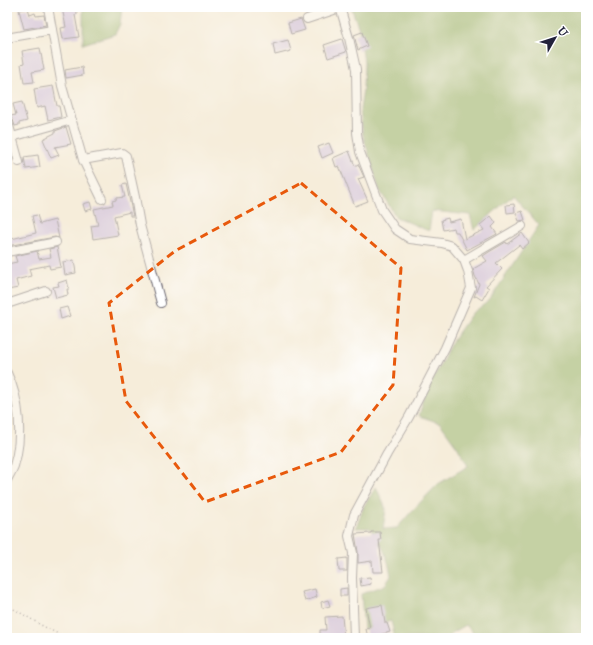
<svg xmlns="http://www.w3.org/2000/svg" width="593" height="645" font-family="'IM FELL Great Primer',serif">
  <style>
    .forest { fill: #8baf64; stroke: #566850 }
    .building { fill: #c0aee2 }
    .lines { fill: none; stroke-linecap: round; stroke-linejoin: round }
    .street-casing { stroke: #6c6973; stroke-width: 10 }
    .path { stroke: #6c6973; stroke-width: 1.5; stroke-dasharray: 1 3; stroke-linecap: butt }
    .street { stroke: #fff; stroke-width: 8 }
    .marked { fill: none; stroke: #e8590c; stroke-width: 3; stroke-dasharray: 8 5; stroke-linejoin: round }
  </style>
  <rect width="100%" height="100%" fill="#fff"/>
  <filter id="ink" filterUnits="userSpaceOnUse"><feTurbulence type="fractalNoise" baseFrequency=".025" numOctaves="2"/><feDisplacementMap in="SourceGraphic" scale="8" xChannelSelector="R" yChannelSelector="G"/><feConvolveMatrix kernelMatrix="1 2 1 2 8 2 1 2 1" color-interpolation-filters="sRGB"/></filter>
  <filter id="wash" filterUnits="userSpaceOnUse"><feTurbulence type="fractalNoise" baseFrequency=".012" numOctaves="4" result="noise"/><feDisplacementMap in="SourceGraphic" scale="16" xChannelSelector="R" yChannelSelector="G"/><feGaussianBlur stdDeviation="0.9" result="paint"/><feColorMatrix in="noise" values="0 0 0 0 0 0 0 0 0 0 0 0 0 0 0 0 0 1.4 0 .05"/><feComposite in="paint" operator="in"/></filter>
  <g filter="url(#wash)">
    <rect width="100%" height="100%" fill="#f6edda"/>
    <g class="forest">
      <polygon points="83,7 122,7 120,24 115,34 83,44"/>
      <path d="M351,7H586V409L579,448L586,485V638H474V634L466,625L452,633L449,638H395L391,621L364,629L361,594L385,585L391,576C388,556 382,545 370,528H356L364,506L376,487L386,509L383,529L397,528L410,513L438,484L468,466L458,448L440,423L419,416L427,391L451,343L472,313L489,301L539,225L513,195L474,230L470,215L432,211L429,231L396,217L379,189L363,135L360,110L363,89L364,62L359,29Z"/>
    </g>
    <g id="blocks">
      <g class="building">
        <polygon points="66,7 76,7 77,14 75,15 79,37 63,39 61,28 66,27 62,8"/>
        <polygon points="28,8 30,15 35,13 36,16 44,15 46,25 24,29 19,10"/>
        <polygon points="301,19 305,30 291,34 288,23"/>
        <polygon points="362,32 367,46 358,50 354,35"/>
        <polygon points="342,39 346,52 328,58 324,45"/>
        <polygon points="288,40 291,51 275,55 273,44"/>
        <polygon points="40,48 44,70 32,72 34,82 24,83 21,64 24,63 22,51"/>
        <polygon points="82,67 83,75 66,78 65,70"/>
        <polygon points="53,86 57,106 59,106 61,117 48,120 45,106 37,108 34,89"/>
        <polygon points="22,102 27,121 19,123 19,125 15,126 13,120 10,116 16,115 13,104"/>
        <polygon points="66,127 71,144 55,147 59,155 51,158 43,139 55,133 55,131"/>
        <polygon points="329,143 333,153 322,158 318,147"/>
        <polygon points="349,151 355,166 358,164 364,177 358,179 368,201 355,206 339,166 336,167 333,158"/>
        <polygon points="38,155 40,167 26,169 24,157"/>
        <polygon points="126,184 133,216 130,216 130,212 114,216 118,235 93,239 91,226 98,225 94,209 113,205 112,201 116,200 116,198 125,197 122,185"/>
        <polygon points="90,202 92,209 85,211 83,204"/>
        <polygon points="514,204 515,212 507,213 506,205"/>
        <polygon points="522,211 525,220 519,221 516,213"/>
        <polygon points="37,215 40,224 55,220 59,238 55,237 7,246 7,240 36,233 32,216"/>
        <polygon points="491,216 496,223 492,227 497,234 467,250 458,232 455,232 454,228 443,230 441,220 448,218 449,222 461,219 465,239 484,230 480,225"/>
        <polygon points="522,233 529,243 522,249 519,245 496,263 502,269 486,286 489,288 482,300 476,296 474,297 479,284 475,276 473,269 487,261 483,256 489,252 506,242 507,244"/>
        <polygon points="57,247 61,267 50,269 49,265 29,269 31,276 16,280 18,288 8,290 7,284 7,264 17,262 15,256 37,251 39,259 51,257 49,249"/>
        <polygon points="74,260 76,273 65,275 63,262"/>
        <polygon points="67,280 69,289 67,289 68,295 56,298 53,287 59,286 58,283"/>
        <polygon points="67,307 70,316 61,319 59,309"/>
        <polygon points="371,532 380,532 381,540 379,540 383,572 373,572 372,561 358,563 358,552 355,534 371,533"/>
        <polygon points="347,558 347,571 339,571 338,559"/>
        <polygon points="370,577 371,584 361,586 360,578"/>
        <polygon points="347,588 347,596 340,596 340,589"/>
        <polygon points="315,589 317,597 305,601 302,592"/>
        <polygon points="328,600 330,606 322,608 321,602"/>
        <polygon points="382,605 385,623 387,623 390,632 368,638 366,629 370,628 366,608"/>
        <polygon points="342,616 344,638 320,638 320,630 326,630 325,617"/>
      </g>
    </g>
  </g>
  <g filter="url(#ink)">
    <use href="#blocks" fill-opacity="0" stroke="#6c6973" stroke-width="1"/>
    <g class="lines">
      <g class="street-casing">
        <g id="street">
          <polyline points="48,7 62,86 83,160 122,153 126,156 135,197 140,225 161,303"/>
          <polyline points="340,7 349,38 356,69 357,133 360,152 382,210 395,229 410,239 442,243 452,246 464,260 468,271 471,288 445,348 409,417 387,454 354,515 349,536 353,553 352,578 354,638"/>
          <polyline points="307,19 340,8"/>
          <polyline points="12,37 52,30"/>
          <polyline points="8,122 19,162"/>
          <polyline points="12,137 72,120"/>
          <polyline points="83,160 102,199"/>
          <polyline points="7,252 56,242"/>
          <polyline points="464,260 522,226"/>
          <polyline points="7,304 46,291"/>
          <path d="M7,373C20,400 23,437 14,466C12,471 9,476 7,480"/>
        </g>
      </g>
      <g class="path">
        <polyline points="561,7 586,11"/>
        <polyline points="7,605 41,625 66,638"/>
      </g>
      <use href="#street" class="street"/>
    </g>
  </g>
  <path d="M0 0H593V645H0ZM301,183L401,268L393,385L341,452L205,502L126,401L109,303L175,251Z" fill="#f6edda" fill-opacity=".55" fill-rule="evenodd"/>
  <path class="marked" d="M301,183L401,268L393,385L341,452L205,502L126,401L109,303L175,251Z"/>
  <rect width="593" height="645" fill="none" stroke="#fff" stroke-width="24"/>
  <g transform="translate(555 38) rotate(51)" stroke="#ffffff" stroke-width="3" paint-order="stroke">
  <path d="M0-3L7 15L0 10L-7 15Z" fill="#22223b"/>
  <text y="-6" font-size="11" font-weight="bold" text-anchor="middle" fill="#22223b">U</text>
  </g>
</svg>
